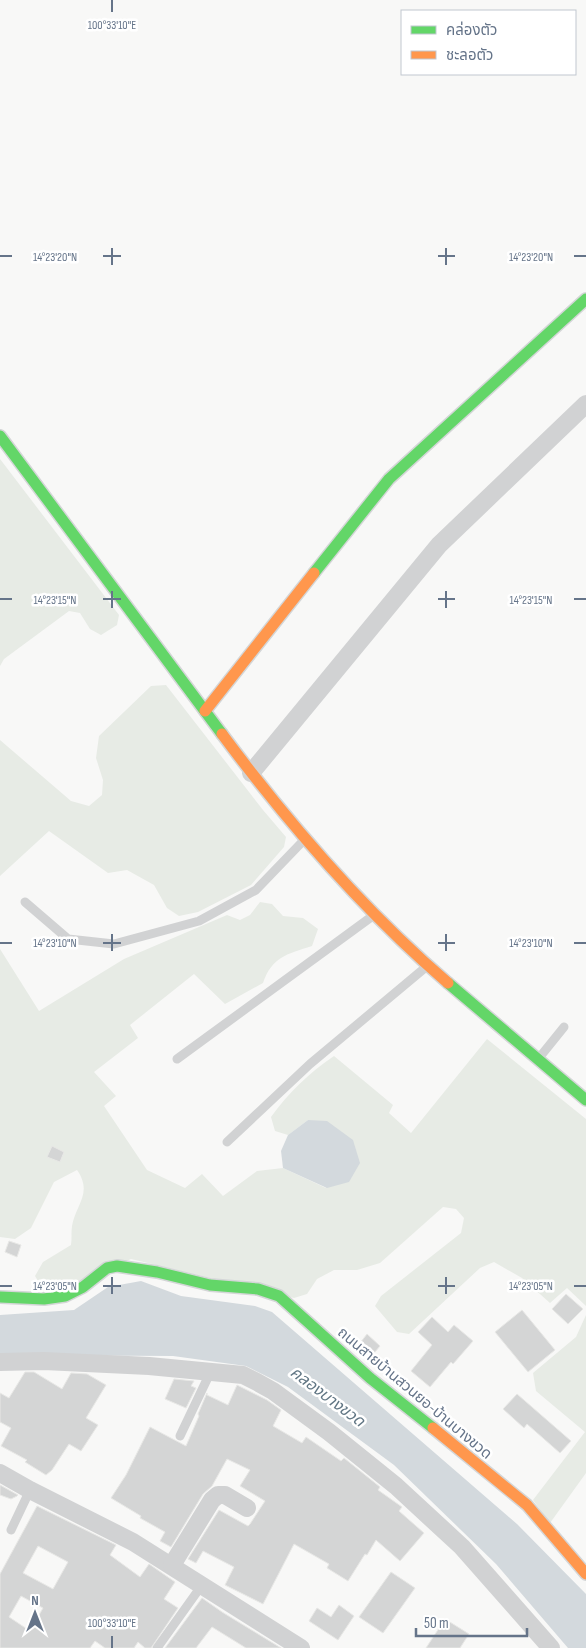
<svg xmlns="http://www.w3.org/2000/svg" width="586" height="1648" font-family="'Sofia Sans Condensed','Noto Sans Thai',sans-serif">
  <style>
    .green { fill: #e7ebe5 }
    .water { fill: #d3d9dd }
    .building { fill: #d4d5d5; stroke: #e8e8e6; fill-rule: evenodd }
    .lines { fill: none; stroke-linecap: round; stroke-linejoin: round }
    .fast-casing { stroke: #d4d6d7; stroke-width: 14 }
    .slow-casing { stroke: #d4d6d7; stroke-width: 14 }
    .lane { stroke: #d1d2d3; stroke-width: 9 }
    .street { stroke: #d1d2d3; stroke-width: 18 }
    .fast { stroke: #63d668; stroke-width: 11 }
    .slow { stroke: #ff974d; stroke-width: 11 }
    .ticks { fill: none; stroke: #657489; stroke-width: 2 }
    .labels { text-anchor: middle; stroke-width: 5; stroke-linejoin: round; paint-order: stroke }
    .street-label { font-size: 15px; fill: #657489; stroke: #fff }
    .water-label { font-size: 16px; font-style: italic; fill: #617684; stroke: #fff }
    .ticks-label { font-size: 12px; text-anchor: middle; fill: #657489; stroke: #fff; stroke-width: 5; stroke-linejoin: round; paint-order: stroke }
  </style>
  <rect width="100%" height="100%" fill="#f8f8f7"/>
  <g class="green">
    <polygon points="0,459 119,615 117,625 101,635 90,629 80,613 69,611 4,659 0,666"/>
    <polygon points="166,685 263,810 286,837 284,847 251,885 198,912 179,916 167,908 154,885 127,870 108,873 49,831 0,876 0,740 71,801 89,806 102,795 103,780 96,758 99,736 151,686"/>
    <path d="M260,902L272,904L283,916L303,918L318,929L312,946C287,954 272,957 263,983L225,1004L194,974L130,1025L138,1038L94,1072L116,1096L104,1106L147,1170L185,1188L202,1174L223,1196L257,1171L283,1168L326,1188L308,1120L288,1135L275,1131L271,1117C288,1093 309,1073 334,1056L393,1105L389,1113L411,1133L487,1039L586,1119V1306L567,1288L550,1303L522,1278L494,1262L480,1268L409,1334L397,1332L375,1306L381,1296L461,1233L464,1218L456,1209L443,1207L380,1263L357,1270H334L317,1279L307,1294L294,1298L131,1259L80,1281L44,1291L35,1276L43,1262L71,1245C72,1239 71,1232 72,1226C76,1204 93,1193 77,1170L54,1182L31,1228L15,1239L0,1237V949L39,1011L124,959L227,915L240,920L250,915Z"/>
    <polygon points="586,1315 586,1473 550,1523 533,1500 585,1432 536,1391 533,1373 576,1337"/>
  </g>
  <g class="water">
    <polygon points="308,1120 327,1121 353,1140 360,1163 349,1182 327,1188 283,1168 281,1151 288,1135"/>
    <polygon points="141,1281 181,1296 255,1306 272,1312 517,1524 586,1594 586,1648 568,1648 496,1564 394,1465 288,1387 246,1366 173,1356 0,1355 0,1315 74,1310 108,1287"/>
  </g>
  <g class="building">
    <polygon points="52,1146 64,1152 60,1162 47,1157"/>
    <polygon points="9,1241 21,1245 17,1257 5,1252"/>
    <polygon points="566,1294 583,1309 568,1324 552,1309"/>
    <polygon points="522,1310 555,1350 528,1372 495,1332"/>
    <polygon points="432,1317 448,1332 454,1325 473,1341 453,1364 451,1362 430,1387 411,1371 432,1345 418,1332"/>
    <polygon points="367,1334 380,1346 370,1358 357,1347"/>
    <polygon points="25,1372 34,1372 62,1389 71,1373 87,1374 106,1385 86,1418 98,1425 81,1451 69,1444 52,1470 46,1475 25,1462 27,1460 1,1446 11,1428 0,1422 0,1393 9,1398"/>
    <polygon points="174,1379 194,1381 191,1386 196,1388 186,1408 165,1399"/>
    <polygon points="237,1385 267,1400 281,1410 273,1426 302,1443 306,1437 341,1461 344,1458 380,1487 378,1490 402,1507 399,1511 424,1533 400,1561 376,1540 367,1555 365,1554 348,1581 327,1568 329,1564 294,1544 263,1604 225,1585 234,1567 203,1551 196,1563 188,1559 219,1510 248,1526 250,1524 265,1501 240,1486 250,1470 227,1459 212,1486 203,1494 171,1547 160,1541 165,1532 140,1518 141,1516 111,1498 126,1475 150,1427 186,1446 199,1416 198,1414 207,1393 207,1395 228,1405"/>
    <polygon points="517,1394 571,1441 560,1453 527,1424 524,1428 503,1409"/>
    <polygon points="0,1485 18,1495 17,1496 11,1499 0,1495"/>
    <path d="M37,1506L116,1545L110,1555L140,1577L149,1564L175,1582L164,1599L178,1608L151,1648H145L138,1642L134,1648H105L95,1641L90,1648H0V1574ZM38,1546L68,1562L53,1589L23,1573ZM21,1596L43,1608L30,1631L9,1617Z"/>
    <polygon points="391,1572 415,1588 383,1633 359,1617"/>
    <polygon points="202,1598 222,1612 281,1648 246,1648 212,1627 196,1648 165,1648"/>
    <polygon points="339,1605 354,1616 338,1640 309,1621 317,1608 331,1617"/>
    <polygon points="445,1619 469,1634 460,1648 426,1648"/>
  </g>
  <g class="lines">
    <g class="fast-casing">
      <g id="fast">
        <polyline points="0,436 222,734"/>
        <polyline points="314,573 389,479 586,299"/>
        <polyline points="448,983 586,1100"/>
        <polyline points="0,1297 44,1299 65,1296 83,1287 107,1268 117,1266 157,1272 210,1285 258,1289 279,1296 370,1378 433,1428"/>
      </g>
    </g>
    <g class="slow-casing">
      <g id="slow">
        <polyline points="205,711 314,573"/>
        <path d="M222,734C289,824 363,910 448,983"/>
        <polyline points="433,1428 527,1505 586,1574"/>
      </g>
    </g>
    <g class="lane">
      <polyline points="25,902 68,939 114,944 199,921 256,890 305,839"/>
      <polyline points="539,1058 564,1027"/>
      <polyline points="177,1059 374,915"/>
      <polyline points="227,1142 310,1064 426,967"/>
      <polyline points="180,1436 210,1373"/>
      <polyline points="11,1530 30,1490"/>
      <polyline points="157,1648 202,1585"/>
    </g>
    <g class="street">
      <polyline points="251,773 439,545 586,404"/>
      <polyline points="0,1362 44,1361 149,1366 243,1375 257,1382 273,1391 329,1432 396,1486 462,1547 551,1648"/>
      <polyline points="0,1473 30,1490 133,1542 301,1648"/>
      <polyline points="172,1565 212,1500 218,1495 225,1495 247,1508"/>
    </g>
    <use href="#fast" class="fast"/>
    <use href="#slow" class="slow"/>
  </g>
  <path class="ticks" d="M112,0V12M112,248V265M446,248V265M0,256H12M103,256H121M438,256H455M574,256H586M112,591V608M446,591V608M0,599H12M103,599H121M438,599H455M574,599H586M112,934V951M446,934V951M0,943H12M103,943H121M438,943H455M574,943H586M112,1277V1294M446,1277V1294M0,1286H12M103,1286H121M438,1286H455M574,1286H586M112,1636V1648"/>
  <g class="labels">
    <g class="street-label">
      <text transform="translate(415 1393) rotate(40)" y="5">ถนนสายบ้านสวนยอ-บ้านบางขวด</text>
    </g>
    <g class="water-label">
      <text transform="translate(328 1396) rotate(37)" y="6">คลองบางขวด</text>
    </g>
  </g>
  <g class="ticks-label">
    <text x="112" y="29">100°33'10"E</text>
    <text x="55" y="261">14°23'20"N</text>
    <text x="531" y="261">14°23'20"N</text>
    <text x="55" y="604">14°23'15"N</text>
    <text x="531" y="604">14°23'15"N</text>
    <text x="55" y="947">14°23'10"N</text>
    <text x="531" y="947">14°23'10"N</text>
    <text x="55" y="1290">14°23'05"N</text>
    <text x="531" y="1290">14°23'05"N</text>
    <text x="112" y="1627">100°33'10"E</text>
  </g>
  <rect x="401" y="10" width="175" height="65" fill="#ffffff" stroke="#c1c7d0"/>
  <rect x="411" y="26" width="25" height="8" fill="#63d668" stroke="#c1c7d0"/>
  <text x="446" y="35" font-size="15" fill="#657489">คล่องตัว</text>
  <rect x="411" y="51" width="25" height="8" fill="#ff974d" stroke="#c1c7d0"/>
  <text x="446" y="60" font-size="15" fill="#657489">ชะลอตัว</text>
  <g transform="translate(35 1613)" stroke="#ffffff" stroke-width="4" paint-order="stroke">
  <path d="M0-4L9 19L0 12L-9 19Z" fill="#657489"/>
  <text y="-8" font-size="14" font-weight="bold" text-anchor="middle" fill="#657489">N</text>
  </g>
  <path d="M416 1628v8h111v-8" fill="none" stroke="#657489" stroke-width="2.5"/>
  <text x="424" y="1628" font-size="15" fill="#657489" stroke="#ffffff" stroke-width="4" paint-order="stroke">50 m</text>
</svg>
